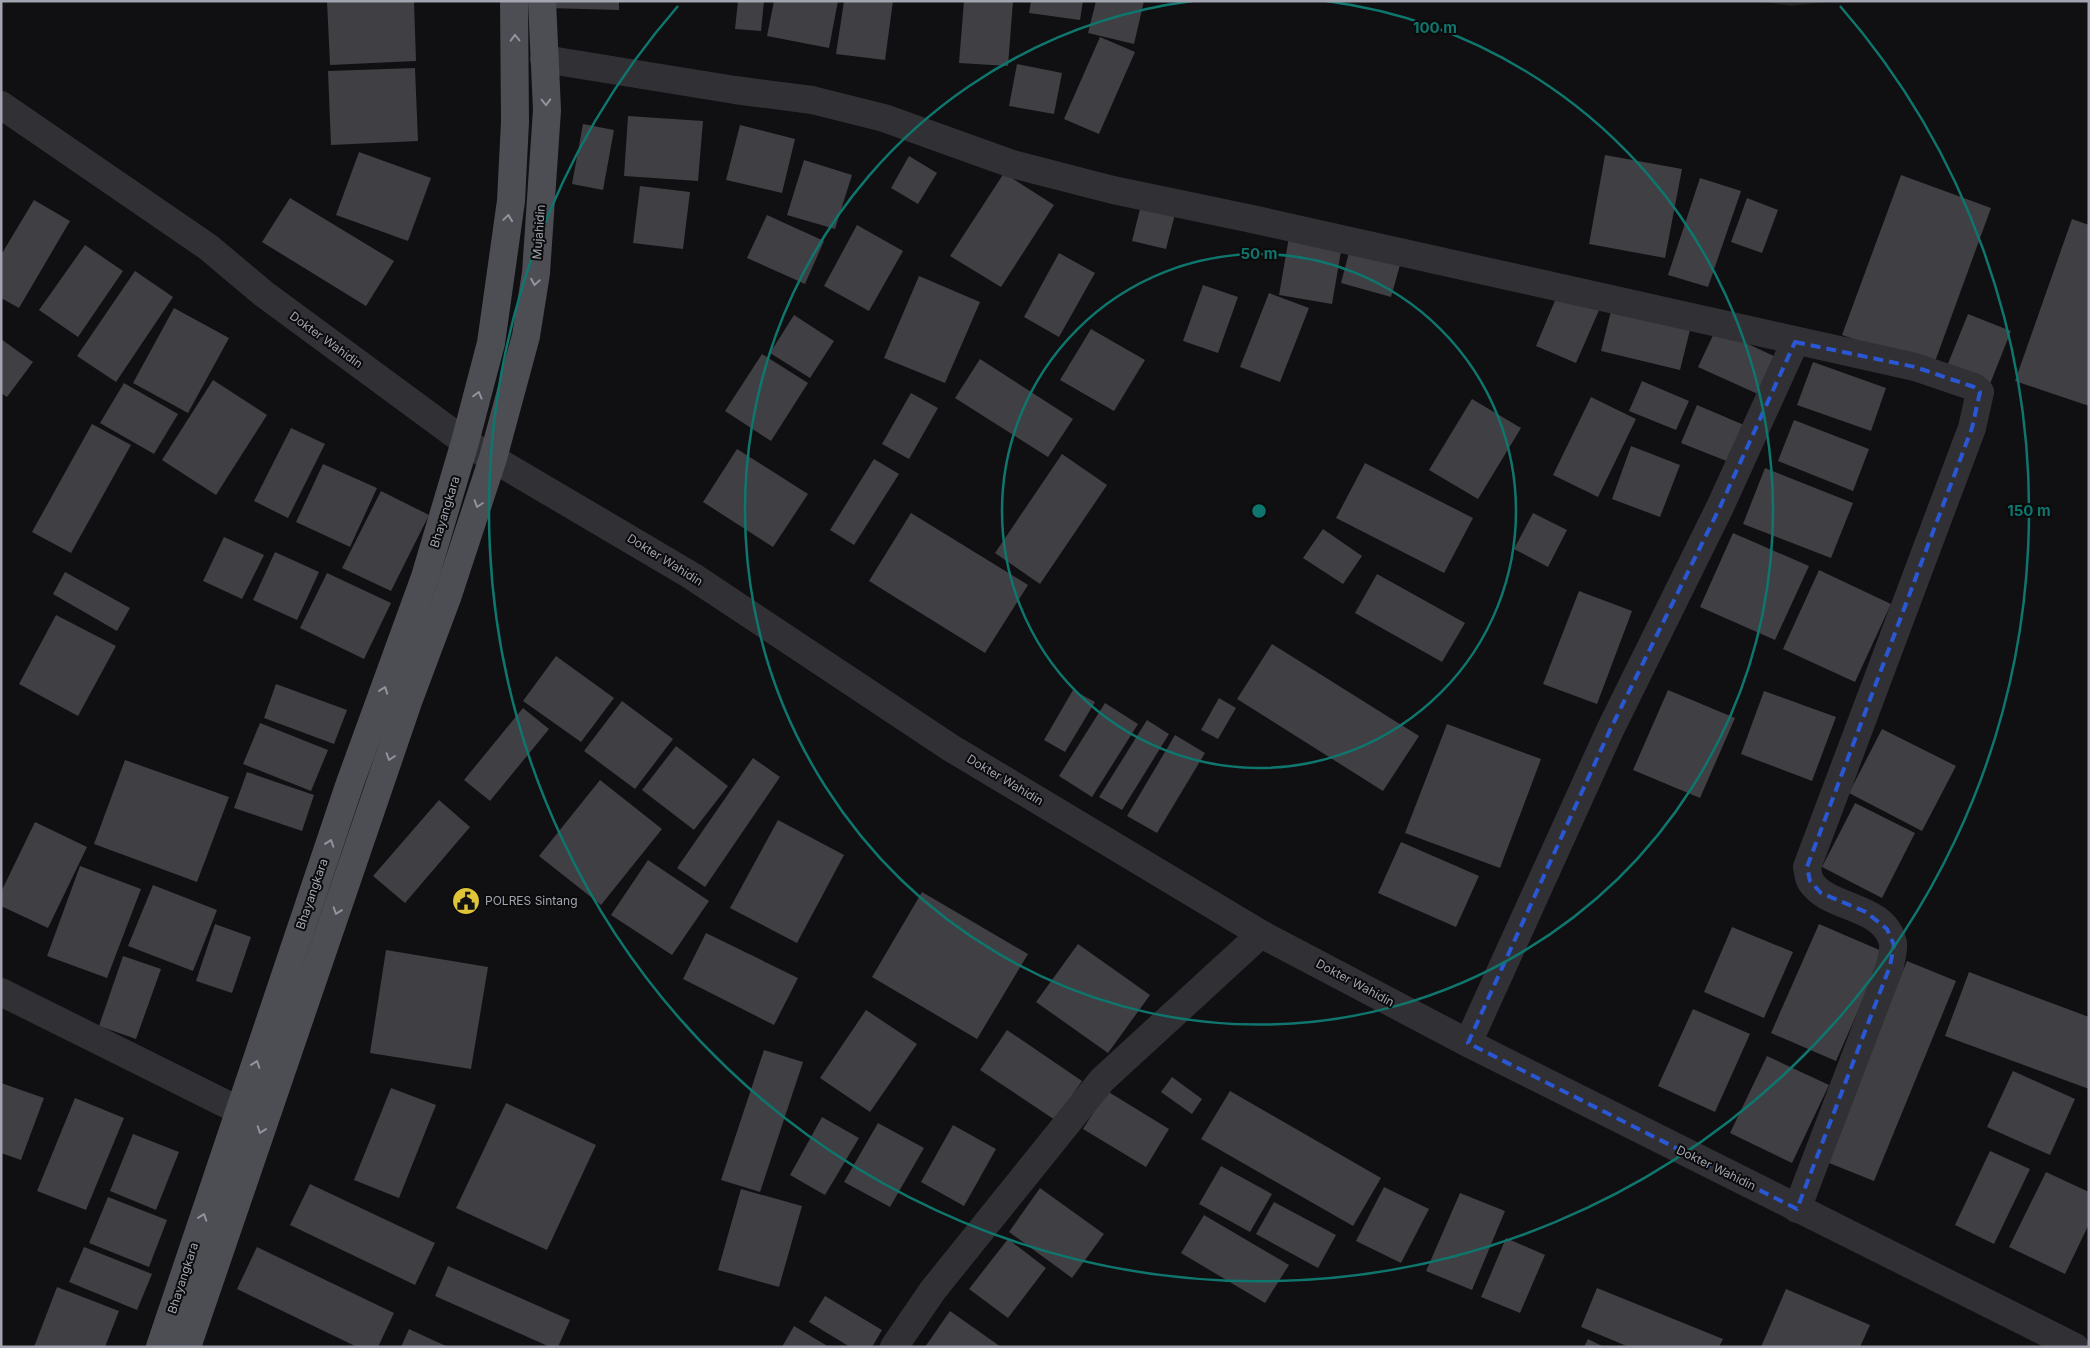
<svg xmlns="http://www.w3.org/2000/svg" width="2090" height="1348" font-family="Inter,sans-serif">
  <style>
    .green { fill: #1c231e }
    .building { fill: #3f3f44 }
    .lines { fill: none; stroke-linecap: round; stroke-linejoin: round }
    .minor { stroke: #313135; stroke-width: 28 }
    .tertiary { stroke: #313135; stroke-width: 28 }
    .primary { stroke: #4d4d54; stroke-width: 28 }
    .oneway { stroke: #91939e }
    .marked { fill: none; stroke: #2a57d4; stroke-width: 4; stroke-dasharray: 10 6; stroke-linejoin: round }
    .ring { fill: none; stroke: #0f766e; stroke-width: 2.5 }
    .labels { text-anchor: middle; stroke-width: 4; stroke-linejoin: round; paint-order: stroke }
    .street-label { font-size: 12px; fill: #a2a4b0; stroke: #0b0b0c }
    .poi-label { font-size: 12px; fill: #a2a4b0; stroke: #0b0b0c; text-anchor: start }
    .centre { fill: #0f766e; stroke: #0b0b0c; stroke-width: 2.5 }
    .ring-label { font-size: 15px; text-anchor: middle; font-weight: bold; fill: #0f766e; stroke: #0b0b0c; stroke-width: 4; stroke-linejoin: round; paint-order: stroke }
  </style>
  <rect width="100%" height="100%" fill="#100f11"/>
  <polygon class="green" points="1760,1 1833,1 1791,6"/>
  <g class="building">
    <polygon points="327,1 414,1 416,61 330,65"/>
    <polygon points="547,1 619,1 619,10 547,8"/>
    <polygon points="738,1 764,1 761,31 735,29"/>
    <polygon points="774,1 838,1 829,48 767,36"/>
    <polygon points="844,1 893,1 885,60 836,54"/>
    <polygon points="964,1 1013,1 1008,66 959,63"/>
    <polygon points="1031,1 1083,1 1080,20 1029,13"/>
    <polygon points="1096,1 1144,1 1134,44 1088,33"/>
    <polygon points="1100,37 1135,52 1099,134 1064,119"/>
    <polygon points="1017,64 1062,73 1054,114 1009,106"/>
    <polygon points="415,68 418,141 331,145 328,71"/>
    <polygon points="628,116 703,121 698,181 624,176"/>
    <polygon points="583,124 614,130 603,190 572,184"/>
    <polygon points="740,125 795,139 782,193 726,180"/>
    <polygon points="359,152 431,178 408,241 336,215"/>
    <polygon points="1605,155 1682,169 1665,258 1589,244"/>
    <polygon points="909,156 937,173 918,204 891,188"/>
    <polygon points="804,160 852,175 835,229 787,215"/>
    <polygon points="1004,173 1054,205 1001,287 950,256"/>
    <polygon points="1901,175 1991,208 1933,367 1842,335"/>
    <polygon points="1700,178 1741,191 1708,287 1668,275"/>
    <polygon points="640,186 690,192 683,249 633,243"/>
    <polygon points="290,198 394,261 366,306 262,242"/>
    <polygon points="1747,198 1778,210 1762,253 1731,242"/>
    <polygon points="34,200 70,221 19,308 1,298 1,255"/>
    <polygon points="1142,201 1176,210 1166,249 1132,241"/>
    <polygon points="767,215 824,241 805,284 747,258"/>
    <polygon points="2072,219 2089,225 2089,406 2015,381"/>
    <polygon points="857,225 903,251 869,311 824,286"/>
    <polygon points="1290,231 1343,240 1332,304 1279,295"/>
    <polygon points="85,245 123,271 78,337 39,310"/>
    <polygon points="1351,245 1402,258 1391,297 1341,283"/>
    <polygon points="1059,253 1095,273 1059,337 1024,317"/>
    <polygon points="135,271 173,297 116,382 77,356"/>
    <polygon points="919,276 980,302 945,383 884,358"/>
    <polygon points="1203,285 1238,297 1218,353 1183,341"/>
    <polygon points="1559,291 1600,308 1576,363 1536,346"/>
    <polygon points="1269,293 1309,308 1280,382 1240,367"/>
    <polygon points="1612,307 1691,326 1680,370 1601,351"/>
    <polygon points="174,308 229,338 188,413 133,383"/>
    <polygon points="1968,314 2011,331 1988,389 1945,371"/>
    <polygon points="794,315 834,341 810,378 770,353"/>
    <polygon points="1091,329 1145,360 1114,411 1060,380"/>
    <polygon points="1716,329 1778,358 1760,395 1698,367"/>
    <polygon points="1,339 33,362 7,397 1,393"/>
    <polygon points="762,354 808,383 771,441 725,411"/>
    <polygon points="980,359 1073,419 1048,457 955,398"/>
    <polygon points="1813,362 1886,388 1871,431 1797,405"/>
    <polygon points="213,380 267,415 216,495 162,460"/>
    <polygon points="1642,381 1689,401 1676,430 1629,411"/>
    <polygon points="124,383 178,414 154,454 100,423"/>
    <polygon points="911,393 938,408 909,459 882,444"/>
    <polygon points="1591,397 1636,419 1598,497 1553,475"/>
    <polygon points="1472,399 1521,428 1478,499 1429,470"/>
    <polygon points="1697,405 1744,425 1729,462 1681,443"/>
    <polygon points="1794,420 1869,449 1853,491 1778,461"/>
    <polygon points="92,424 131,445 71,553 32,532"/>
    <polygon points="291,428 325,444 288,518 254,501"/>
    <polygon points="1631,446 1680,465 1660,517 1612,499"/>
    <polygon points="737,449 808,494 773,547 703,502"/>
    <polygon points="1062,454 1107,485 1040,584 995,553"/>
    <polygon points="874,459 899,474 854,545 830,530"/>
    <polygon points="1365,463 1473,518 1444,573 1336,518"/>
    <polygon points="323,464 377,488 350,547 296,522"/>
    <polygon points="1765,468 1853,503 1831,558 1743,524"/>
    <polygon points="381,491 429,515 391,591 342,568"/>
    <polygon points="911,513 1028,585 985,653 869,581"/>
    <polygon points="1533,513 1567,530 1548,567 1514,549"/>
    <polygon points="1323,529 1362,556 1343,584 1303,558"/>
    <polygon points="1733,533 1809,566 1775,640 1700,607"/>
    <polygon points="224,537 264,555 242,599 203,581"/>
    <polygon points="275,552 319,572 297,620 253,600"/>
    <polygon points="1819,570 1891,604 1855,682 1783,649"/>
    <polygon points="65,572 130,608 117,631 53,594"/>
    <polygon points="327,573 391,603 364,659 300,628"/>
    <polygon points="1377,574 1465,623 1442,662 1355,613"/>
    <polygon points="1579,591 1632,611 1597,704 1543,684"/>
    <polygon points="56,615 116,646 78,716 19,684"/>
    <polygon points="1272,644 1419,736 1383,791 1237,699"/>
    <polygon points="556,656 614,698 581,742 523,701"/>
    <polygon points="276,684 347,710 334,744 264,718"/>
    <polygon points="1073,690 1095,702 1065,752 1044,740"/>
    <polygon points="1668,690 1735,718 1700,798 1633,770"/>
    <polygon points="1764,691 1836,717 1812,781 1741,754"/>
    <polygon points="1219,698 1236,708 1218,739 1201,730"/>
    <polygon points="622,701 673,739 635,789 584,751"/>
    <polygon points="1105,703 1138,724 1092,797 1059,776"/>
    <polygon points="523,708 549,729 490,801 464,780"/>
    <polygon points="1147,720 1169,734 1122,810 1099,797"/>
    <polygon points="260,723 328,750 311,791 243,764"/>
    <polygon points="1447,724 1541,759 1500,868 1405,833"/>
    <polygon points="1882,729 1956,766 1922,831 1849,793"/>
    <polygon points="1175,735 1205,753 1157,833 1127,816"/>
    <polygon points="676,746 728,786 694,830 642,790"/>
    <polygon points="753,758 780,777 705,887 677,868"/>
    <polygon points="125,760 229,797 197,882 94,844"/>
    <polygon points="247,772 314,795 302,831 234,808"/>
    <polygon points="600,780 662,829 601,905 539,856"/>
    <polygon points="439,800 470,827 405,903 373,876"/>
    <polygon points="1855,803 1915,833 1882,898 1822,867"/>
    <polygon points="778,820 844,855 797,943 730,908"/>
    <polygon points="35,822 87,847 48,928 1,906 1,892"/>
    <polygon points="1401,842 1479,876 1456,927 1378,893"/>
    <polygon points="648,860 709,901 672,955 611,915"/>
    <polygon points="80,866 141,889 107,978 47,956"/>
    <polygon points="153,885 217,910 193,971 128,946"/>
    <polygon points="922,892 1028,954 977,1039 872,977"/>
    <polygon points="215,924 251,937 232,993 196,981"/>
    <polygon points="1819,924 1884,952 1836,1061 1771,1033"/>
    <polygon points="1732,927 1793,952 1764,1018 1704,992"/>
    <polygon points="706,933 798,978 774,1025 683,979"/>
    <polygon points="1078,944 1150,995 1108,1053 1036,1002"/>
    <polygon points="386,950 488,967 471,1069 370,1053"/>
    <polygon points="123,956 161,969 136,1039 99,1026"/>
    <polygon points="1907,961 1956,981 1874,1181 1824,1161"/>
    <polygon points="1969,972 2089,1017 2089,1089 1945,1036"/>
    <polygon points="1693,1009 1750,1034 1715,1112 1658,1086"/>
    <polygon points="866,1010 917,1044 870,1112 820,1078"/>
    <polygon points="1007,1030 1082,1081 1055,1120 980,1070"/>
    <polygon points="764,1050 803,1062 760,1192 721,1180"/>
    <polygon points="1767,1056 1829,1085 1792,1163 1730,1133"/>
    <polygon points="2013,1071 2075,1099 2050,1155 1987,1127"/>
    <polygon points="1172,1077 1202,1099 1192,1114 1161,1092"/>
    <polygon points="1,1083 44,1098 21,1160 1,1153"/>
    <polygon points="391,1088 436,1105 399,1198 354,1180"/>
    <polygon points="1107,1091 1169,1129 1146,1167 1083,1129"/>
    <polygon points="1230,1091 1381,1178 1353,1226 1201,1139"/>
    <polygon points="75,1098 124,1118 86,1210 37,1191"/>
    <polygon points="506,1103 596,1145 547,1250 456,1208"/>
    <polygon points="822,1117 859,1138 825,1195 790,1175"/>
    <polygon points="878,1123 924,1148 890,1207 844,1182"/>
    <polygon points="953,1125 996,1149 964,1206 921,1182"/>
    <polygon points="133,1134 179,1152 156,1210 110,1191"/>
    <polygon points="1990,1151 2030,1169 1994,1244 1955,1225"/>
    <polygon points="1221,1166 1272,1194 1250,1232 1199,1204"/>
    <polygon points="2046,1172 2089,1192 2089,1224 2065,1274 2009,1247"/>
    <polygon points="310,1184 435,1243 415,1285 290,1225"/>
    <polygon points="1384,1187 1429,1209 1401,1263 1356,1241"/>
    <polygon points="1040,1188 1104,1234 1072,1278 1009,1232"/>
    <polygon points="741,1189 802,1206 779,1287 718,1270"/>
    <polygon points="1460,1193 1505,1211 1472,1290 1426,1271"/>
    <polygon points="108,1197 167,1220 149,1267 89,1243"/>
    <polygon points="1274,1202 1336,1235 1318,1268 1256,1234"/>
    <polygon points="1204,1215 1289,1265 1265,1303 1181,1253"/>
    <polygon points="1506,1238 1545,1255 1520,1313 1481,1297"/>
    <polygon points="1008,1239 1046,1268 1008,1318 969,1289"/>
    <polygon points="84,1247 152,1274 137,1310 69,1282"/>
    <polygon points="257,1247 394,1313 378,1347 357,1347 237,1289"/>
    <polygon points="448,1266 570,1320 558,1347 550,1347 435,1296"/>
    <polygon points="57,1287 119,1311 105,1347 34,1347"/>
    <polygon points="1597,1288 1723,1339 1719,1347 1629,1347 1581,1327"/>
    <polygon points="1786,1289 1870,1325 1860,1347 1761,1347"/>
    <polygon points="825,1296 882,1330 872,1347 850,1347 809,1322"/>
    <polygon points="950,1311 1001,1347 925,1347"/>
    <polygon points="794,1326 829,1347 782,1347"/>
    <polygon points="409,1329 448,1347 401,1347"/>
    <polygon points="1588,1339 1604,1347 1584,1347"/>
  </g>
  <g class="lines">
    <g class="minor">
      <path d="M544,59L735,90L812,100L884,118L1012,164L1113,190L1252,219L1915,367L1974,387L1980,392L1972,428L1807,867C1808,872 1808,878 1811,882C1829,910 1884,904 1893,943C1894,950 1891,959 1890,966L1797,1209"/>
      <polyline points="1,992 240,1111"/>
      <polyline points="1468,1043 1610,730 1720,507 1795,342"/>
      <polyline points="894,1347 933,1290 1102,1080 1261,934"/>
    </g>
    <polyline class="tertiary" points="1,105 208,247 264,294 465,442 692,576 951,748 1261,934 1468,1043 2075,1347"/>
    <g class="primary">
      <polyline points="160,1347 350,783 425,577 465,442 491,343 511,201 515,122 514,1"/>
      <polyline points="187,1347 409,699 448,595 493,458 526,336 536,273 547,110 542,1"/>
    </g>
  </g>
  <defs><path id="oneway-chevron" d="M-2-3.5L2.5 0L-2 3.5" fill="none" stroke-width="1.6" stroke-linecap="round" stroke-linejoin="round" transform="scale(1.25)"/></defs>
  <g class="oneway">
    <use href="#oneway-chevron" transform="translate(515 38) rotate(-91)"/>
    <use href="#oneway-chevron" transform="translate(546 102) rotate(88)"/>
    <use href="#oneway-chevron" transform="translate(508 218) rotate(-82)"/>
    <use href="#oneway-chevron" transform="translate(535 282) rotate(100)"/>
    <use href="#oneway-chevron" transform="translate(478 395) rotate(-75)"/>
    <use href="#oneway-chevron" transform="translate(478 504) rotate(108)"/>
    <use href="#oneway-chevron" transform="translate(384 690) rotate(-70)"/>
    <use href="#oneway-chevron" transform="translate(390 757) rotate(108)"/>
    <use href="#oneway-chevron" transform="translate(330 843) rotate(-71)"/>
    <use href="#oneway-chevron" transform="translate(337 911) rotate(109)"/>
    <use href="#oneway-chevron" transform="translate(256 1064) rotate(-71)"/>
    <use href="#oneway-chevron" transform="translate(261 1130) rotate(109)"/>
    <use href="#oneway-chevron" transform="translate(203 1217) rotate(-71)"/>
  </g>
  <path class="marked" d="M1795,342L1915,367L1974,387L1980,392L1972,428L1807,867L1810,881L1821,893L1866,912L1887,929L1894,945L1890,966L1797,1209L1468,1043L1610,730L1720,507Z"/>
  <g class="ring">
    <circle cx="1259" cy="511" r="257"/>
    <path d="M1326 1A514 514 0 1 1 1192 1"/>
    <path d="M1840 6A770 770 0 1 1 678 6"/>
  </g>
  <defs>
    <g id="civic-disc" transform="scale(1.4375)"><circle r="9.5" fill="#e0c438" stroke="#0b0b0c"/><path d="M-.6-6.5H3V-4.5H.6V-3L4-1V1h2V6H-6V1h2V-1L-.6-3ZM-1.2 2.5V6h2.4V2.5Z" fill="#111"/></g>
  </defs>
  <g fill-rule="evenodd">
    <use href="#civic-disc" x="466" y="901"/>
  </g>
  <g class="labels">
    <g class="street-label">
      <text transform="translate(539 232) rotate(-86)" y="4">Mujahidin</text>
      <text transform="translate(326 340) rotate(36)" y="4">Dokter Wahidin</text>
      <text transform="translate(445 512) rotate(-73)" y="4">Bhayangkara</text>
      <text transform="translate(665 560) rotate(32)" y="4">Dokter Wahidin</text>
      <text transform="translate(1005 780) rotate(31)" y="4">Dokter Wahidin</text>
      <text transform="translate(312 894) rotate(-71)" y="4">Bhayangkara</text>
      <text transform="translate(1355 983) rotate(28)" y="4">Dokter Wahidin</text>
      <text transform="translate(1716 1168) rotate(26)" y="4">Dokter Wahidin</text>
      <text transform="translate(183 1278) rotate(-72)" y="4">Bhayangkara</text>
    </g>
    <g class="poi-label">
      <text x="485" y="905">POLRES Sintang</text>
    </g>
  </g>
  <circle cx="1259" cy="511" r="8" class="centre"/>
  <g class="ring-label">
    <text x="1435" y="33">100 m</text>
    <text x="1259" y="259">50 m</text>
    <text x="2029" y="516">150 m</text>
  </g>
  <rect width="2090" height="1348" fill="none" stroke="#a2a4b0" stroke-width="5"/>
</svg>
